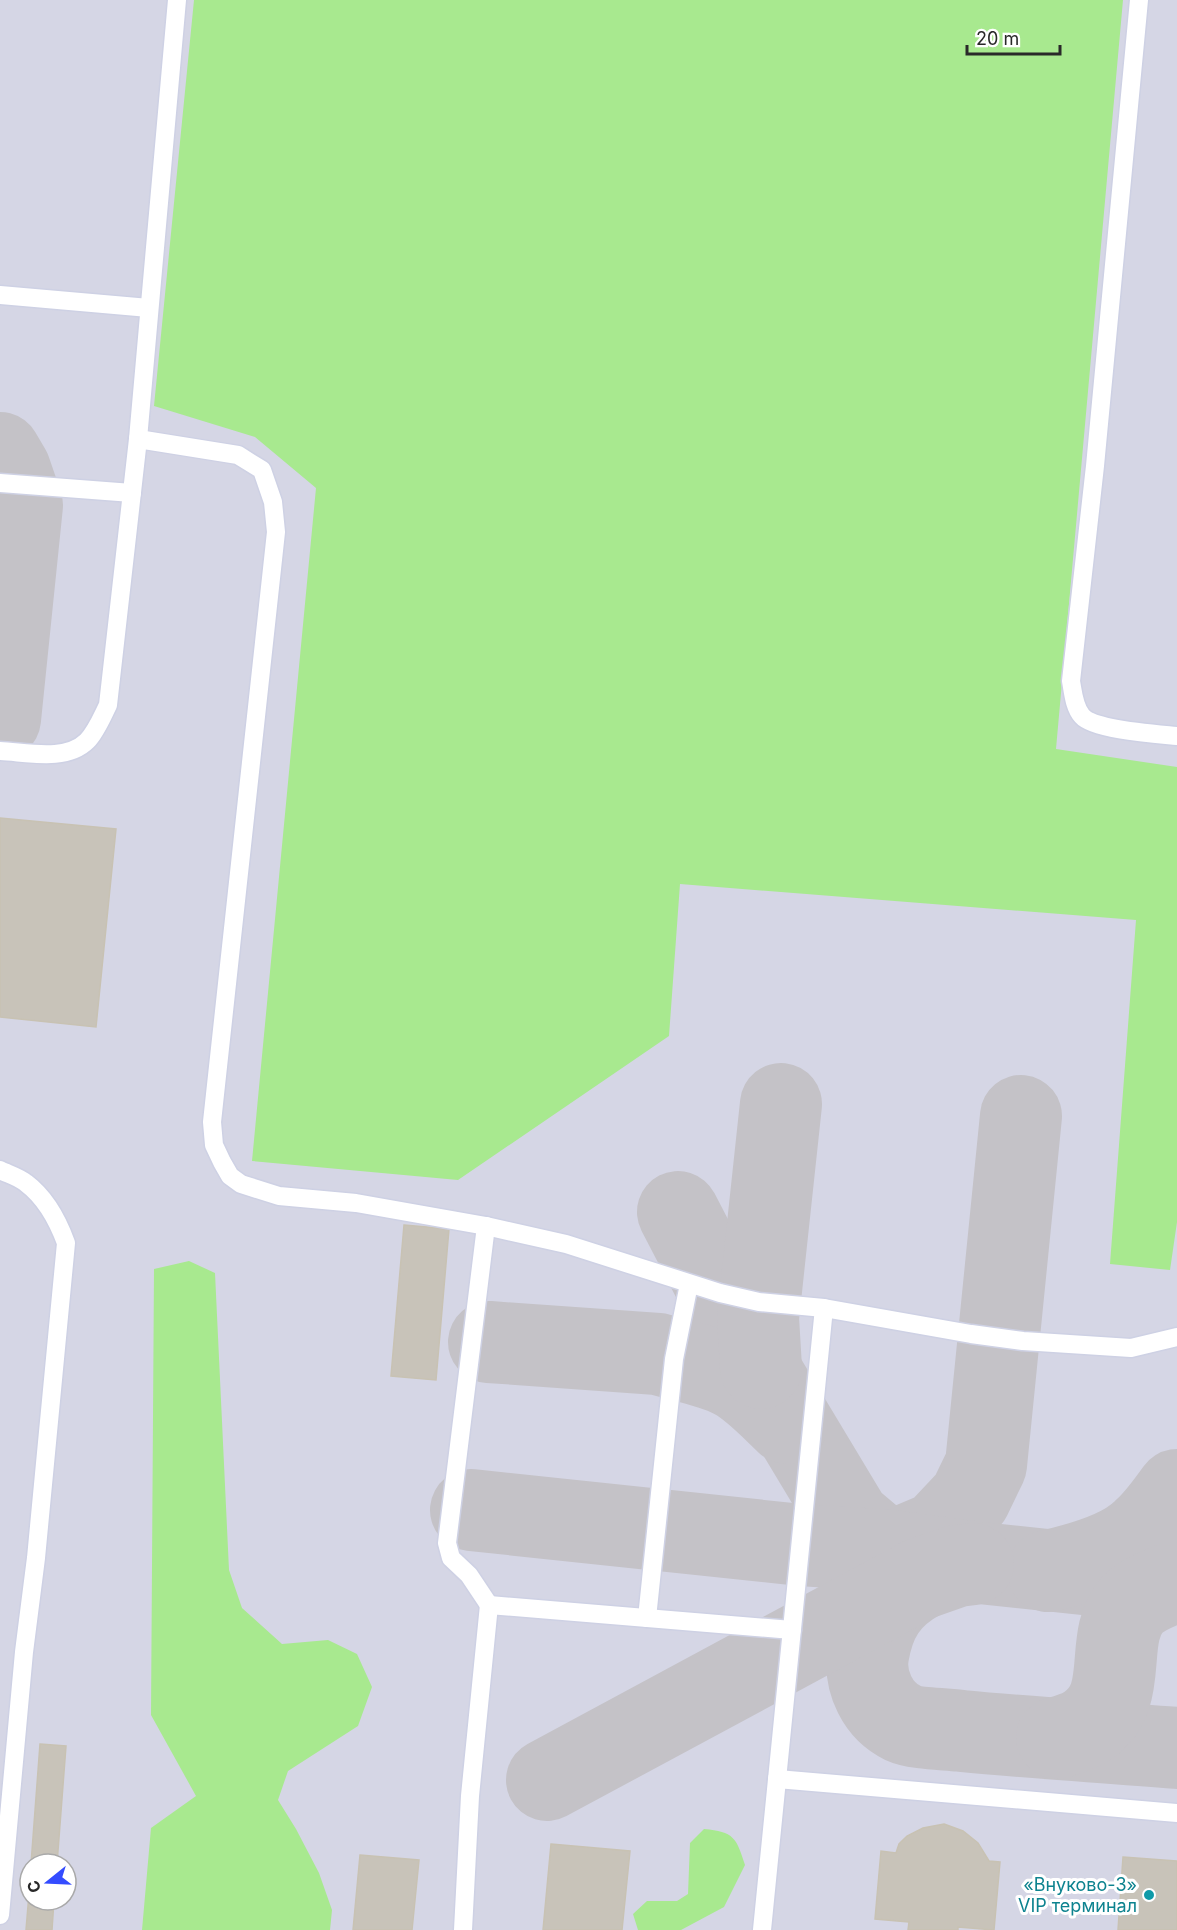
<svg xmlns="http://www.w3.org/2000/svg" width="1177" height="1930" font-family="Inter,sans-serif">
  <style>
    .airport { fill: #d5d6e5; fill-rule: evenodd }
    .green { fill: #a8e98f }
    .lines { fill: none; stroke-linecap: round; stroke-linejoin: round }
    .taxiway { stroke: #c4c2c7; stroke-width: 82 }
    .building { fill: #c8c3b9; stroke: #c8c2b3; stroke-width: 1.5 }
    .service-casing { stroke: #ced1e4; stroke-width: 21 }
    .service { stroke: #fff; stroke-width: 18 }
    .culture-dot { fill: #0f9aa8; stroke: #fff; stroke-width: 2 }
    .labels { text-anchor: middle; stroke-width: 6; stroke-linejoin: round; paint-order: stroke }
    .culture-label { font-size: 18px; fill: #0d838f; stroke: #fff; text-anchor: end }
  </style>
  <rect width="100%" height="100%" fill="#ede6d9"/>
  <path class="airport" d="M0,0H1177V1930H0ZM30,1864H66V1900H30Z"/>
  <g class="green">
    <polygon points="194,0 1123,0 1056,749 1177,767 1177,1222 1170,1270 1110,1264 1136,920 680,884 669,1036 458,1180 252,1161 316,488 255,437 154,406"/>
    <polygon points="189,1261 215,1273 229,1570 242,1608 282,1644 328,1640 357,1654 372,1687 358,1726 288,1771 278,1800 296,1829 319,1873 332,1910 330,1930 142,1930 151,1828 196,1796 151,1715 154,1269"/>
    <path d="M704,1829C734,1832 736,1837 745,1865L724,1907L681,1930H638L633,1914L647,1901H677L688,1894L690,1843Z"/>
  </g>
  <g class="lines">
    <g class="taxiway">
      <polyline points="0,453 10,470 22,505 0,719"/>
      <polyline points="678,1212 761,1372 850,1520 875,1541 893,1551 938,1532 970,1498 986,1465 1021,1116"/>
      <path d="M489,1342L658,1354C681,1361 712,1366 734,1378C753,1388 771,1408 787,1423"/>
      <polyline points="761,1368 758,1318 781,1104"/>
      <polyline points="471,1510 801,1545 893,1551 980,1563 1177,1584"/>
      <path d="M1048,1571C1079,1564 1121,1553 1144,1530C1157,1518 1167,1504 1177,1490"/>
      <path d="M920,1579C888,1597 874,1619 868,1655C864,1682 878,1711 903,1723C916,1729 948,1729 962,1731C1034,1738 1106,1742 1177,1748"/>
      <path d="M1057,1738C1067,1735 1078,1732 1087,1726C1132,1697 1102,1639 1132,1605C1143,1594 1158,1589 1172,1583"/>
      <polyline points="547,1780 920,1579 957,1566 973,1564"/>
    </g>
  </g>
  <g class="building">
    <polygon points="0,818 116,829 96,1027 0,1017"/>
    <polygon points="404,1225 449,1229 436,1380 391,1376"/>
    <polygon points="40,1744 66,1746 57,1864 31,1864"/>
    <polygon points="944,1824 963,1831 978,1843 989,1861 1000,1862 994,1930 958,1927 958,1930 908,1930 909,1922 875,1919 881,1851 896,1853 899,1844 907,1836 923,1828"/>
    <polygon points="551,1844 630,1851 622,1930 543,1930"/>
    <polygon points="360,1855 419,1860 412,1930 353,1930"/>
    <polygon points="1123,1857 1177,1861 1177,1930 1118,1930"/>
    <polygon points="30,1882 30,1900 54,1900 52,1930 26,1930"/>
  </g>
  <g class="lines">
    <g class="service-casing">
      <g id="service">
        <path d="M1139,0L1095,466L1071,681C1073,692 1074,707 1082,716C1094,730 1157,734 1177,736"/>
        <polyline points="0,295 149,308"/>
        <polyline points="138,439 177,0"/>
        <polyline points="0,483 132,493"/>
        <path d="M0,751C26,752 66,762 87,741C96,732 102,717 108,705L138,439L238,455L262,470L273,502L276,532L212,1122L214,1145L222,1162L230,1176L241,1184L279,1196L356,1203L486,1226L566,1244L720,1293L759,1302L824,1308"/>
        <path d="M0,1170C8,1174 19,1177 26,1183C46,1198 58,1221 66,1243L36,1558L24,1652L0,1915"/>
        <polyline points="486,1226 447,1543 451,1558 469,1575 489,1605"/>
        <polyline points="647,1618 674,1359 689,1284"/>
        <polyline points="777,1779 1177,1813"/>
        <polyline points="463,1930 470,1796 489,1605 792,1630"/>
        <polyline points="762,1930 824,1308 971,1334 1023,1341 1131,1348 1177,1337"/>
      </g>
    </g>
    <use href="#service" class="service"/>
  </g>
  <circle class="culture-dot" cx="1149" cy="1895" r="6"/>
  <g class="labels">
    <g class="culture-label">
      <text x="1137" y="1891">«Внуково-3»<tspan x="1137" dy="21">VIP терминал</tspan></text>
    </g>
  </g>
  <g transform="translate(48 1882) rotate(252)"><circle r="28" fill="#ffffff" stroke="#a9a9a9" stroke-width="1.5"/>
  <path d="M0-4.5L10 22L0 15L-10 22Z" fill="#344cff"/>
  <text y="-9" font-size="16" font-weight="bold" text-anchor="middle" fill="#292929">С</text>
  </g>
  <path d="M967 45v9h93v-9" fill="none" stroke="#292929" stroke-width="3"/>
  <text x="976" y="45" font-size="18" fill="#292929" stroke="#ffffff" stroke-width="4.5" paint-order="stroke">20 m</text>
</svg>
